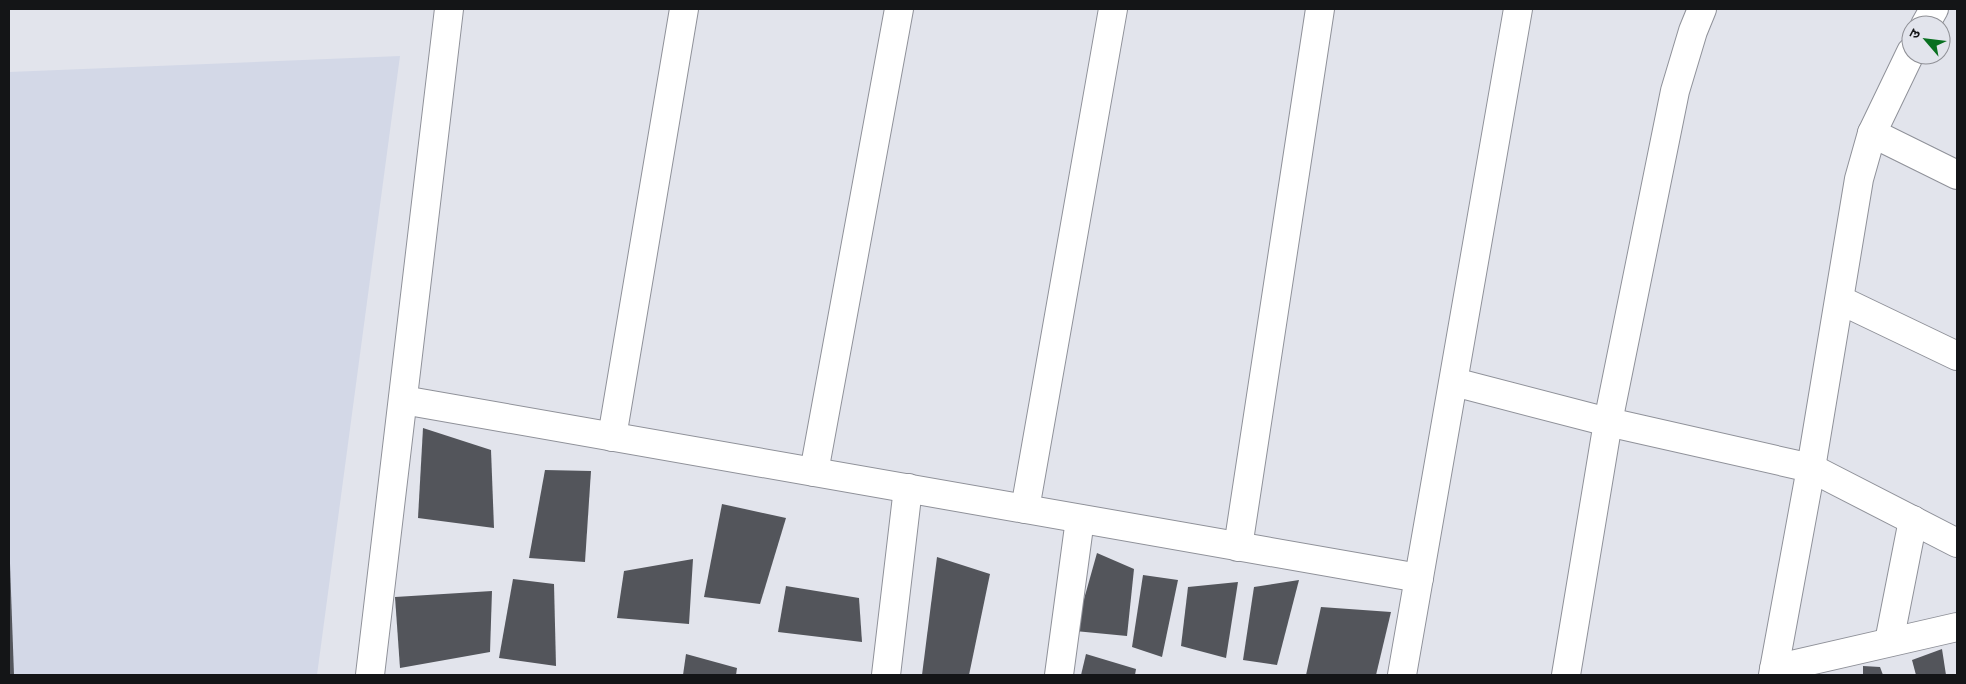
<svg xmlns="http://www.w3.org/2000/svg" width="1966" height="684" font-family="Overpass,'Noto Sans Devanagari',sans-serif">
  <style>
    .built { fill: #d3d8e7 }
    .building { fill: #53555b }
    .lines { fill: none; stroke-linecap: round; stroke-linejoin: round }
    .minor-casing { stroke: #8f9199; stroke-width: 30 }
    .minor { stroke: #fff; stroke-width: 28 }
  </style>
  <rect width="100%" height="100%" fill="#e2e4ec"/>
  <polygon class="built" points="400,56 317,675 9,675 9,72"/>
  <g class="building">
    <polygon points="423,428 491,450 494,528 418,518"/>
    <polygon points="545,470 591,471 585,562 529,558"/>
    <polygon points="722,504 786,518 760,604 704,597"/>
    <polygon points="1097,553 1134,569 1127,636 1075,631"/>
    <polygon points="937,557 990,574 969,675 922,675"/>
    <polygon points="693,559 689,624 617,618 624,571"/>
    <polygon points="9,564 10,564 14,675 9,675"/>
    <polygon points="1143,575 1178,580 1162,657 1132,647"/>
    <polygon points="513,579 554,584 556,666 499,658"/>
    <polygon points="1299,580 1277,665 1243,660 1254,587"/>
    <polygon points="1238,582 1226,658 1181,646 1188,587"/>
    <polygon points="786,586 859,598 862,642 778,632"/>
    <polygon points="492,591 490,652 400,668 395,597"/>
    <polygon points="1321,607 1391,612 1376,675 1306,675"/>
    <polygon points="1942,649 1946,675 1916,675 1912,660"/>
    <polygon points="686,654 737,668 736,675 683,675"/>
    <polygon points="1086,654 1136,669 1135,675 1081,675"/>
    <polygon points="1863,666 1880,667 1883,675 1863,675"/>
  </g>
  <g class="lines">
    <g class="minor-casing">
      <g id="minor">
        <polyline points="1925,25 1934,9"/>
        <polyline points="1872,133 1957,175"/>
        <polyline points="1840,300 1957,356"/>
        <polyline points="1454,382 1608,422 1811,468 1957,543"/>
        <polyline points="403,400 1419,578"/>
        <polyline points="612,437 684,9"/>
        <polyline points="814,472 899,9"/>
        <polyline points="1025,509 1113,9"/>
        <polyline points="1238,547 1320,9"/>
        <polyline points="1889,642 1913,520"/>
        <polyline points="1774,669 1957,627"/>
        <polyline points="370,675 449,9"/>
        <polyline points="886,675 908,488"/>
        <polyline points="1059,675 1080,519"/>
        <polyline points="1402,675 1518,9"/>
        <polyline points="1566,675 1608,422 1675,91 1693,31 1702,9"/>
        <polyline points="1773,675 1811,468 1859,179 1872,133 1911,52"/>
      </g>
    </g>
    <use href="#minor" class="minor"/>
  </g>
  <rect width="1966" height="684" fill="none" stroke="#141517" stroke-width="20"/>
  <g transform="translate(1926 40) rotate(298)"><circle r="24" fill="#e2e4ec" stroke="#909197"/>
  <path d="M0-4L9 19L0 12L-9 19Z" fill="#097020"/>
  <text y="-8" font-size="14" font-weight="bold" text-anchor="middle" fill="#141517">उ</text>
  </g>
</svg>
